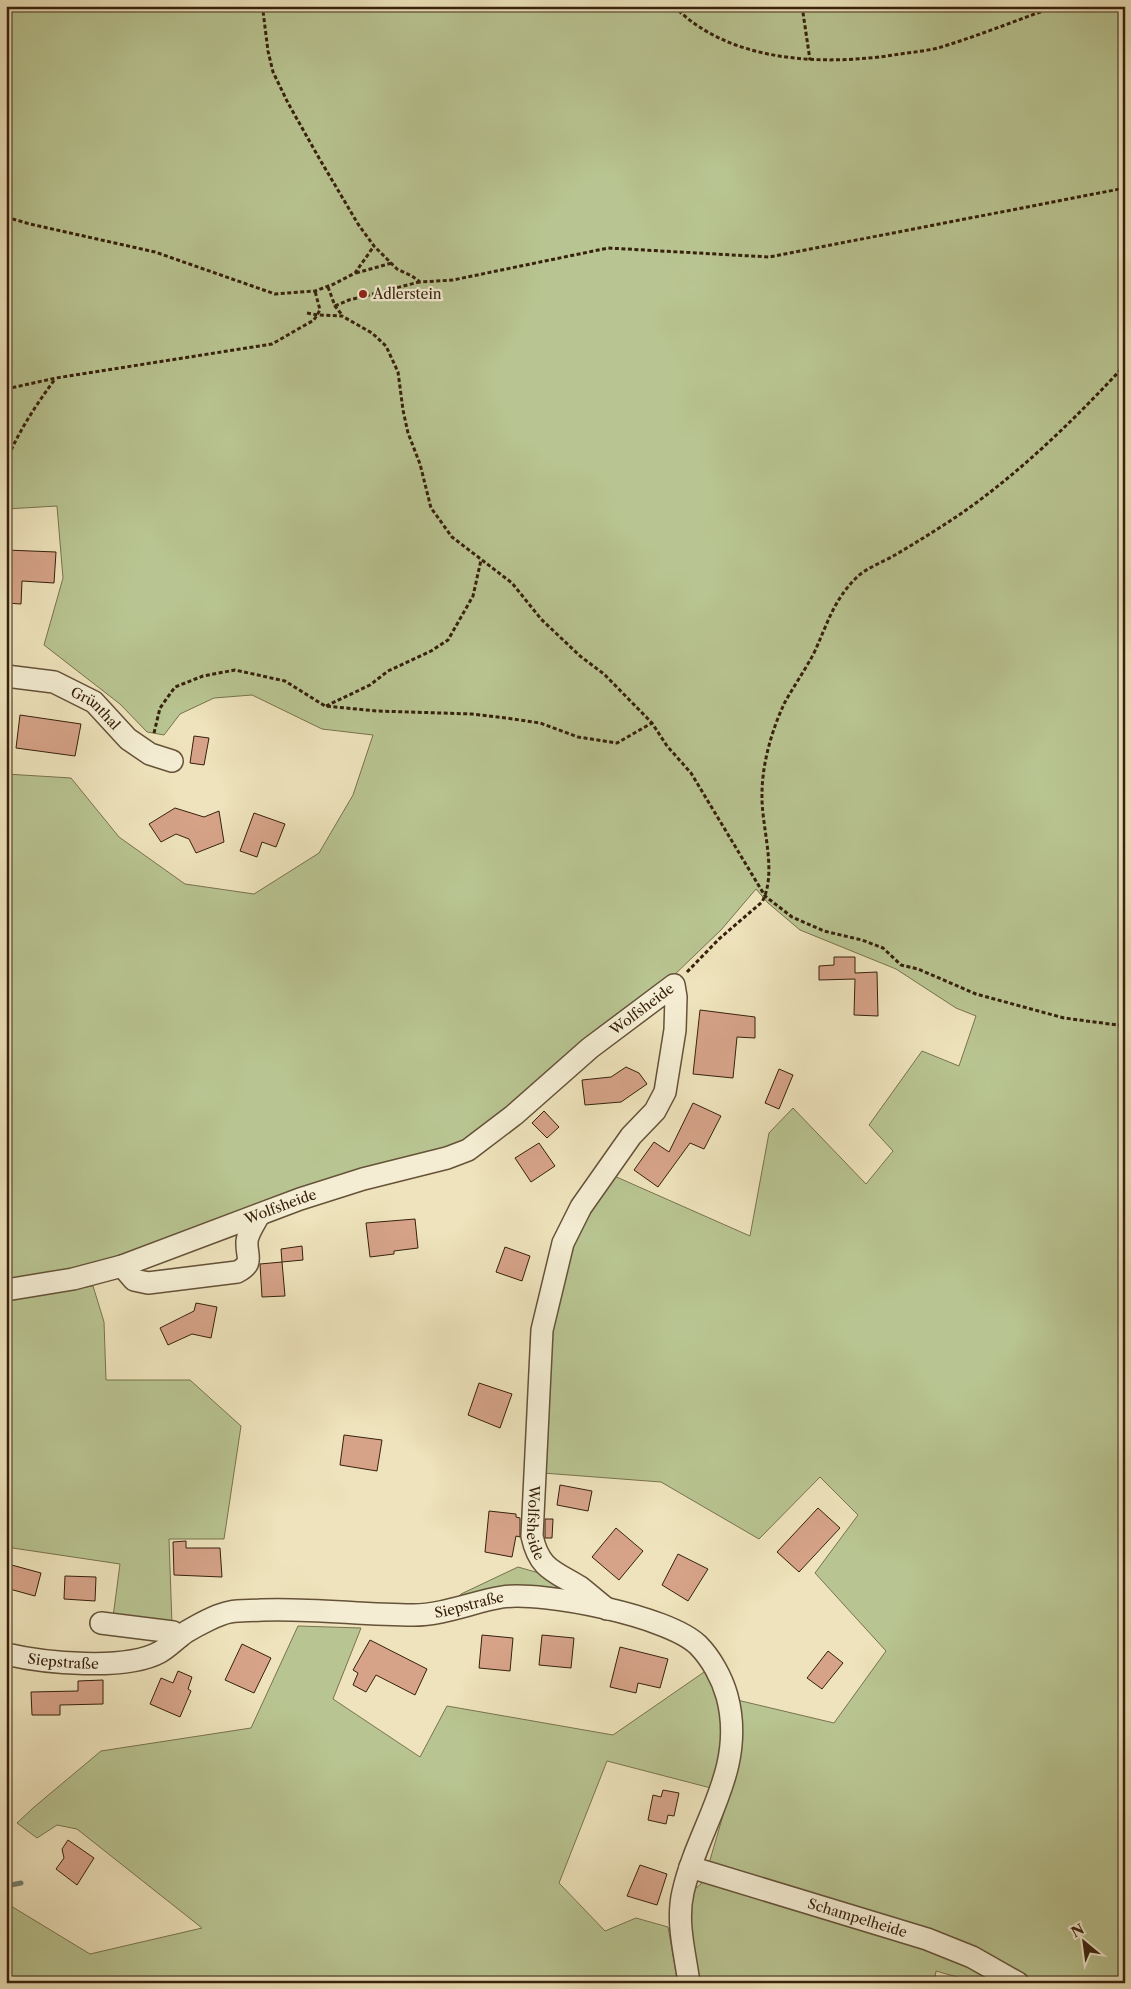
<svg xmlns="http://www.w3.org/2000/svg" width="1131" height="1989" font-family="'Libre Caslon Text',serif">
  <style>
    .green { fill: #b8c491; stroke: #78724e }
    .lines { fill: none; stroke-linecap: round; stroke-linejoin: round }
    .stream { stroke: #727f71; stroke-width: 5 }
    .building { fill: #d6a389; stroke: #37210c }
    .minor-casing { stroke: #655238; stroke-width: 24 }
    .path { stroke: #37210c; stroke-width: 3; stroke-dasharray: 4 2.5; stroke-linecap: butt }
    .minor { stroke: #f4edd3; stroke-width: 21 }
    .poi-dot { fill: #8f2418; stroke: #f4edd3; stroke-width: 2 }
    .labels { text-anchor: middle; stroke-width: 4.5; stroke-linejoin: round; paint-order: stroke }
    .poi-label { font-size: 14px; fill: #37210c; stroke: #f4edd3; text-anchor: start }
    .street-label { font-size: 14px; fill: #37210c; stroke: #f4edd3 }
  </style>
  <rect width="100%" height="100%" fill="#eee3bc"/>
  <filter id="stains"><feTurbulence type="fractalNoise" baseFrequency=".004" numOctaves="4"/><feColorMatrix values="0 0 0 0 .2 0 0 0 0 .09 0 0 0 0 .02 0 0 0 .5 -.17"/></filter>
  <radialGradient id="worn" r=".72"><stop offset=".6" stop-color="#630" stop-opacity="0"/><stop offset="1" stop-color="#630" stop-opacity=".3"/></radialGradient>
  <g class="green">
    <polygon points="6,6 1125,6 1125,1983 1042,1981 1037,1983 978,1983 936,1971 934,1983 698,1983 691,1936 692,1891 701,1884 710,1860 729,1795 737,1700 834,1723 886,1651 815,1573 858,1515 820,1477 759,1539 661,1482 543,1473 553,1329 574,1243 612,1175 750,1236 769,1133 793,1108 866,1184 893,1151 869,1125 922,1051 959,1066 976,1016 956,1008 896,969 800,930 768,903 756,889 721,930 671,978 468,1142 122,1255 72,1269 6,1279 6,774 71,778 119,837 185,884 254,894 319,853 353,795 373,735 322,729 252,695 214,698 180,714 164,735 147,732 120,704 44,645 63,578 57,506 6,509"/>
    <polygon points="93,1286 104,1322 106,1380 190,1380 241,1426 224,1539 169,1539 172,1625 113,1617 120,1564 6,1547 6,1299"/>
    <polygon points="518,1567 546,1575 574,1595 456,1600 461,1594"/>
    <polygon points="298,1626 361,1628 333,1699 420,1757 447,1706 613,1735 707,1670 722,1713 725,1749 711,1788 607,1761 559,1883 605,1931 636,1918 668,1927 678,1983 6,1983 6,1903 90,1954 202,1928 77,1829 57,1825 37,1838 17,1823 33,1808 101,1751 251,1728"/>
  </g>
  <g class="lines">
    <polyline class="stream" points="6,1886 21,1883"/>
  </g>
  <g class="building">
    <polygon points="6,550 56,552 54,583 22,581 21,604 6,603"/>
    <polygon points="20,715 81,724 75,756 16,748"/>
    <polygon points="194,736 209,738 204,765 190,763"/>
    <polygon points="175,808 204,817 219,811 224,842 196,853 189,839 176,834 161,842 149,824"/>
    <polygon points="254,813 285,824 276,847 262,842 257,857 240,851"/>
    <polygon points="834,957 855,957 855,973 877,972 878,1016 854,1015 855,979 819,980 819,966 834,965"/>
    <polygon points="700,1010 755,1017 755,1038 737,1037 733,1078 693,1074"/>
    <polygon points="626,1067 639,1073 647,1084 621,1102 585,1105 582,1080 611,1077"/>
    <polygon points="779,1069 793,1075 779,1109 765,1103"/>
    <polygon points="693,1103 721,1116 704,1149 690,1143 658,1187 634,1170 654,1142 669,1152"/>
    <polygon points="544,1111 559,1127 547,1138 532,1123"/>
    <polygon points="539,1143 555,1166 531,1182 515,1158"/>
    <polygon points="415,1219 418,1248 394,1251 394,1254 370,1257 366,1223"/>
    <polygon points="302,1246 303,1260 282,1262 281,1249"/>
    <polygon points="505,1247 530,1256 522,1281 496,1272"/>
    <polygon points="282,1262 285,1296 262,1297 260,1264"/>
    <polygon points="196,1303 217,1307 211,1338 192,1334 168,1345 160,1328 194,1311"/>
    <polygon points="479,1383 512,1394 500,1428 468,1415"/>
    <polygon points="344,1435 382,1440 377,1471 340,1465"/>
    <polygon points="560,1485 592,1491 588,1511 557,1505"/>
    <polygon points="818,1508 840,1528 799,1572 777,1552"/>
    <polygon points="489,1511 516,1514 516,1517 520,1518 520,1537 516,1536 512,1557 485,1552"/>
    <polygon points="545,1519 553,1519 552,1538 545,1538"/>
    <polygon points="616,1528 643,1551 619,1580 592,1557"/>
    <polygon points="186,1541 186,1548 220,1548 222,1577 174,1575 173,1542"/>
    <polygon points="678,1554 708,1569 688,1601 662,1585"/>
    <polygon points="8,1564 41,1573 35,1596 6,1588"/>
    <polygon points="65,1576 96,1577 95,1601 64,1599"/>
    <polygon points="482,1635 513,1638 510,1671 479,1668"/>
    <polygon points="542,1635 574,1638 571,1668 539,1665"/>
    <polygon points="370,1640 427,1669 415,1695 376,1675 366,1692 353,1685 358,1673 353,1670"/>
    <polygon points="242,1644 271,1658 254,1693 225,1680"/>
    <polygon points="620,1647 668,1659 660,1688 638,1683 636,1693 610,1687"/>
    <polygon points="828,1651 843,1663 822,1689 807,1678"/>
    <polygon points="178,1671 192,1677 188,1689 191,1691 180,1717 150,1704 161,1678 173,1683"/>
    <polygon points="103,1680 103,1704 60,1705 60,1715 32,1715 31,1692 78,1691 78,1681"/>
    <polygon points="663,1790 679,1793 674,1816 668,1815 666,1824 648,1820 653,1795 661,1797"/>
    <polygon points="68,1840 94,1858 77,1885 56,1869 64,1858 62,1849"/>
    <polygon points="640,1865 667,1874 657,1905 627,1896"/>
  </g>
  <g class="lines">
    <g class="minor-casing">
      <g id="minor">
        <path id="s1" d="M6,676L54,682L94,702L128,739L150,754L172,761"/>
        <path d="M122,1266L134,1280L148,1283L237,1272C255,1263 246,1257 247,1241C248,1232 255,1223 259,1215"/>
        <path id="s2" d="M6,1290L73,1279L122,1266L300,1199L363,1179L447,1158L468,1150L514,1115L590,1048L674,985L676,997L675,1030L665,1092L655,1111L631,1136L581,1207L563,1243L542,1330L532,1536C539,1569 554,1571 580,1587C589,1594 598,1602 607,1609"/>
        <polyline points="101,1623 173,1632 179,1637"/>
        <path id="s3" d="M6,1654C44,1663 126,1671 160,1652C169,1647 177,1638 186,1632C196,1626 218,1614 230,1612C240,1610 251,1611 262,1610C312,1608 362,1615 413,1615C444,1615 472,1602 502,1597C543,1591 668,1616 698,1645C711,1658 722,1678 727,1696C747,1770 698,1825 683,1892C676,1922 685,1953 689,1983"/>
        <path id="s4" d="M690,1867L927,1939L972,1957L1018,1983"/>
      </g>
    </g>
    <g class="path">
      <polyline points="260,6 263,11 268,51 273,72 288,103 319,158 358,224 374,246 397,269 412,276 420,282 453,280 608,248 769,257 1125,188"/>
      <path d="M674,6C730,64 827,66 900,54C913,52 926,51 938,48C978,36 1017,20 1057,6"/>
      <polyline points="802,6 810,60"/>
      <polyline points="6,217 30,224 155,252 275,294 315,291 334,284 355,273 374,246"/>
      <polyline points="356,273 392,263"/>
      <polyline points="328,287 335,306 342,315"/>
      <polyline points="335,306 349,300 419,282"/>
      <polyline points="307,313 318,315 342,316 372,333 386,346 398,372 403,410 408,433 420,464 431,508 452,537 512,583 541,619 580,656 604,674 652,723 667,746 691,773 765,896 792,917 824,931 862,940 883,948 901,965 918,969 976,994 1064,1018 1125,1026"/>
      <polyline points="6,389 56,378 272,344 314,320 320,310 315,291"/>
      <path d="M6,462C18,432 36,405 55,379"/>
      <polyline points="326,706 370,685 388,671 431,651 448,640 473,596 481,560"/>
      <polyline points="154,733 160,708 175,687 203,676 235,670 285,681 325,706 377,711 472,714 506,718 540,723 578,737 617,743 652,723"/>
      <path d="M687,972L719,939L762,902C778,872 761,827 762,794C762,764 772,729 785,702C794,686 805,670 814,653C827,625 833,601 856,578C866,568 883,562 895,555C917,542 938,529 959,515C1020,473 1075,419 1125,365"/>
    </g>
    <use href="#minor" class="minor"/>
  </g>
  <circle class="poi-dot" cx="363" cy="294" r="5"/>
  <g class="labels">
    <g class="poi-label">
      <text x="373" y="299">Adlerstein</text>
    </g>
    <g class="street-label">
      <text dy="5" stroke="none"><textPath href="#s1" startOffset="98">Grünthal</textPath></text>
      <text dy="5" stroke="none"><textPath href="#s2" startOffset="708">Wolfsheide</textPath></text>
      <text dy="5" stroke="none"><textPath href="#s2" startOffset="288">Wolfsheide</textPath></text>
      <text dy="5" stroke="none"><textPath href="#s2" startOffset="1322">Wolfsheide</textPath></text>
      <text dy="5" stroke="none"><textPath href="#s3" startOffset="478">Siepstraße</textPath></text>
      <text dy="5" stroke="none"><textPath href="#s3" startOffset="58">Siepstraße</textPath></text>
      <text dy="5" stroke="none"><textPath href="#s4" startOffset="175">Schampelheide</textPath></text>
    </g>
  </g>
  <rect width="1131" height="1989" fill="none" stroke="#eee3bc" stroke-width="25"/>
  <rect x="8" y="8" width="1116" height="1974" fill="none" stroke="#37210c" stroke-width="2.5"/>
  <rect x="12" y="12" width="1106" height="1964" fill="none" stroke="#37210c"/>
  <g transform="translate(1084 1942) rotate(331)" stroke="#f4edd3" stroke-width="4" paint-order="stroke">
  <path d="M0-4L9 19L0 12L-9 19Z" fill="#37210c"/>
  <text y="-8" font-size="14" font-weight="bold" text-anchor="middle" fill="#37210c">N</text>
  </g>
  <rect width="100%" height="100%" filter="url(#stains)"/>
  <rect width="100%" height="100%" fill="url(#worn)"/>
</svg>
